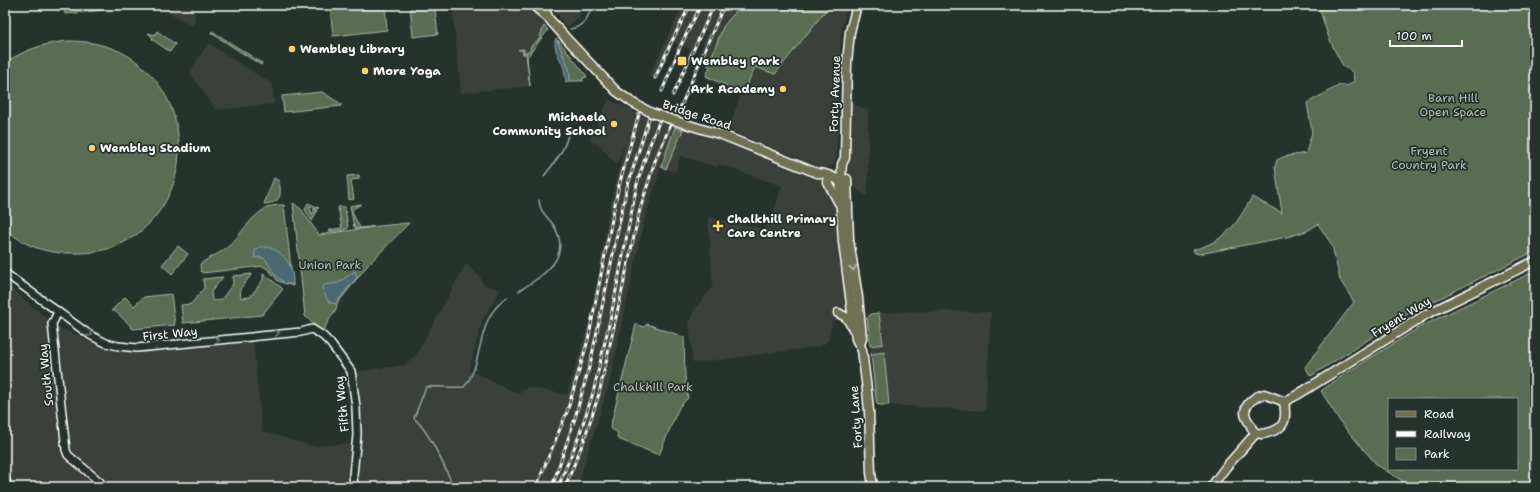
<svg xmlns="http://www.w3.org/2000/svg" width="1540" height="492" font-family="'Shantell Sans',sans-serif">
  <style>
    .built { fill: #3a403a }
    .green { fill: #596d51; stroke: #acb6a8; fill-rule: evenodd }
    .water { fill: #4a6870; stroke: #92a4a9 }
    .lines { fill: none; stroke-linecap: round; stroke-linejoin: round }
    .stream { stroke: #92a4a9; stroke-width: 1.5 }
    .secondary-casing { stroke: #fff; stroke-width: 10 }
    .primary-casing { stroke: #fff; stroke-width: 11 }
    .secondary { stroke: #26332d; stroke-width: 7 }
    .primary { stroke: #706f52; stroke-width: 8 }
    .rail-casing { stroke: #fff; stroke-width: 3 }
    .rail { stroke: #26332d; stroke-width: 1.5; stroke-dasharray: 4.5; stroke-linecap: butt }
    .primary-bridge-casing { stroke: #fff; stroke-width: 11; stroke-linecap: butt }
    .primary-bridge { stroke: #706f52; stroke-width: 8 }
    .oneway { stroke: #bfbeb1 }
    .oneway2 { stroke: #727a76 }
    .poi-dot { fill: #ffd166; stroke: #26332d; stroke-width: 1.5 }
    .labels { text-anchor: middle; stroke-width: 3.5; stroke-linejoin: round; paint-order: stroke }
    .poi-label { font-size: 12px; font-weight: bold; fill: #fff; stroke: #26332d; text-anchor: start }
    .street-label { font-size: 12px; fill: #fff; stroke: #26332d }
    .park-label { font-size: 12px; fill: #b4bdb1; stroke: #26332d }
  </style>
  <rect width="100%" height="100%" fill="#26332d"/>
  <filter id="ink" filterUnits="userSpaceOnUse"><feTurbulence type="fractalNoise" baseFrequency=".025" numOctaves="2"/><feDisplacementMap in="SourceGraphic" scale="8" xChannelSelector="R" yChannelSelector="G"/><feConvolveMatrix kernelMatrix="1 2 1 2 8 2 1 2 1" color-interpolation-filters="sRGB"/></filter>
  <g filter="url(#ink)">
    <g class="built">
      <polygon points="158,5 193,5 195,22 192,26"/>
      <polygon points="452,5 527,5 549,28 527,57 530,86 461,93"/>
      <polygon points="552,5 579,5 581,15 566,28"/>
      <polygon points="683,5 847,5 841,36 836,160 833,166 826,168 815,165 728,130 741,94 714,83 706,77 710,67 703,64 705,60 703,60 702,63 696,61 708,31 703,30 690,58 687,57 690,49 682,45 679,51 675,50 678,44 673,42 657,77 654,78 649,76"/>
      <polygon points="208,43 272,84 274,104 216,110 190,72"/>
      <polygon points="608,100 620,104 633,110 633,112 659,122 683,130 684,128 722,140 796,169 816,177 829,188 833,196 839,244 839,259 843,282 847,295 844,302 848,319 834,320 832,323 829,339 824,344 817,347 693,363 689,322 694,310 713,287 708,217 765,229 773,214 782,186 718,164 717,167 680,156 675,172 661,167 644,221 609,385 577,487 5,487 5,283 57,327 119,352 253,340 262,431 311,446 360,443 354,372 404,365 416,355 466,264 480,277 483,284 500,290 482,321 469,370 518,394 528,387 567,395 593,308 610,207 625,142 617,164 602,149 604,147 601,145 600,146 590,141"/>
      <polygon points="851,103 868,110 868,197 848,184"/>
      <polygon points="933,311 991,312 985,411 889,405 884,352 871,354 870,346 883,344 879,313"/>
    </g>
    <g class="green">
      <polygon points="64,5 107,5 104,10 65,14"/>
      <polygon points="330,5 385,5 387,30 333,36"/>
      <polygon points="410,5 425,5 435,10 438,34 413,37"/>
      <polygon points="741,5 830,5 775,74 755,67 743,93 706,76 710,67 708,66 723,27"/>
      <path d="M1319,5H1535V251L1410,313L1311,376L1305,367L1354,302L1340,280L1332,245L1318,224L1307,231L1287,237L1199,254L1195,253L1193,250C1226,241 1236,225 1252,197L1282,213L1275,167L1277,160L1283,157L1306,153L1312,132L1307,103L1340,85C1346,86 1350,86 1354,81L1353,73L1350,70L1344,67C1332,48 1324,27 1319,5Z"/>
      <polygon points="544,26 548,30 527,57 530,86 526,54 523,54 522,50 518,50 524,49 524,52 526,53 531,50 530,47 539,39"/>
      <polygon points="157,31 175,44 170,52 152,39 153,38 148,33 155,35"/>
      <polygon points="212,31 262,63 261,65 211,33"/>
      <polygon points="558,40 586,75 587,77 583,78 583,81 570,81 569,69 558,44"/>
      <path d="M68,41C86,41 104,44 121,52C182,83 198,166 154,218C135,241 108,253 78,253C47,254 28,248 5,229V63C24,50 45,43 68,41Z"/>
      <polygon points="322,92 341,104 341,106 284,112 282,96"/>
      <polygon points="675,127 683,130 666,169 661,167"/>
      <polygon points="359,175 359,179 351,180 354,199 349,200 347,176"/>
      <path d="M274,178L279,181C282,195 281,203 264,204Z"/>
      <polygon points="293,203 301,209 319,235 373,227 357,229 354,227 350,206 361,204 353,209 352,212 360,228 409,223 367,266 337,304 336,309 322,332 305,316"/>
      <polygon points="308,203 319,208 316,209 309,206 312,214 314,213 314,209 317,211 312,221 305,210"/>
      <path d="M284,205L293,286L278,281L270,271L263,266L203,273L201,272L200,264C210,257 222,253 231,244C243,232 254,211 272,206C276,205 280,205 284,205Z"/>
      <polygon points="338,207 345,207 348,228 344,230 329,232 329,230 342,228"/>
      <polygon points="178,246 188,254 172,274 162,265"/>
      <path d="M1535,271V487H1412L1377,465L1341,423L1321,391L1343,375L1420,327ZM1389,399H1517V469H1389Z"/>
      <polygon points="263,273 283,289 262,315 183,323 181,305 191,304 204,288 203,279 223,277 211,292 212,301 221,300 233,284 233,276 252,274 240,289 241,298 250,297 263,280"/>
      <polygon points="171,294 175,325 133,329 130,327 131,326 115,311 111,311 125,297 134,306 144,297"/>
      <polygon points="879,313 883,344 870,346 867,318 871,314"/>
      <polygon points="636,324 644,327 647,324 684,337 685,377 688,398 680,406 676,414 659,455 618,439 617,437 618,433 610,428"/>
      <polygon points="884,352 889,405 880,405 877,404 876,400 871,354"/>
    </g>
    <g class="water">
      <path d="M556,38L569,69L570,81L566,82C565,77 565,73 564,69C561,58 552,49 556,38Z"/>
      <path d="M260,247C273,245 287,256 291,269C293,273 293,280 293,285L283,283V281C274,276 271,267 265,259L259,257L255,258V250Z"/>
      <polygon points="355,271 357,277 335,304 329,302 322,289 324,285 338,283"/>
    </g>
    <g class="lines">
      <g class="stream">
        <path d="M570,29C584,27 588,17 593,5"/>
        <path d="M544,176C556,161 565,150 569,131"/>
        <path d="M519,291C542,276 573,258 554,226C548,216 540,214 539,200"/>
        <path d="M454,487C442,463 433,437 414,418L426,387C439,386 451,388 464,387C485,363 475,317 507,298"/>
      </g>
      <g class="secondary-casing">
        <g id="secondary">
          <polyline points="5,273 90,335 106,343 118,346 137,348 301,332 312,329 323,336 330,343 351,371 356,407 357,435 353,475 354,487"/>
          <polyline points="58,312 52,324 66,450 68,455 100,482 102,487"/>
        </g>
      </g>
      <g class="primary-casing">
        <g id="primary">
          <polyline points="533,5 547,17"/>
          <polyline points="543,5 549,19 566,38 616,91 633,103"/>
          <polyline points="857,5 850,32 847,63 845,158 842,164 840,195 843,242 852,312 856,339 862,350 867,390 869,411 871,473 873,487"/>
          <path d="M676,121L722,135L817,173C825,173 837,177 841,184"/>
          <polyline points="847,179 849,240 858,297 862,338 860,345"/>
          <polyline points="827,181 839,203"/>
          <polyline points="838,313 846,317 853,329"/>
          <path d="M1264,394L1280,400L1284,402C1287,420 1285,429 1267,433C1263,434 1259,435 1255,432C1252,430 1251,427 1250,424C1248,421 1245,417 1245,413C1245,403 1256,396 1264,394Z"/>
          <polyline points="1284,402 1297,395 1425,315 1535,261"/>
          <polyline points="1211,487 1226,467 1256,433"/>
        </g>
      </g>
      <use href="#secondary" class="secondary"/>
      <use href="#primary" class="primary"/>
      <g class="rail-casing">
        <g id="rail">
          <polyline points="655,78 672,41 690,5"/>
          <polyline points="662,91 681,45 701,5"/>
          <polyline points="673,95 714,5"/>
          <polyline points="678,113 724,5"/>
          <polyline points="5,465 11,487"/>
          <polyline points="536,487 567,412 588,340 618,189 639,114"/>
          <polyline points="552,487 575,418 591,360 626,191 649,118"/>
          <polyline points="558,487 579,436 593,393 611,316 637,184 648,149 659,122"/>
          <polyline points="565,487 584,440 599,394 640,209 655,161 670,126"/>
        </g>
      </g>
      <use href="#rail" class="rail"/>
      <g class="primary-bridge-casing">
        <polyline id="primary-bridge" points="633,103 652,113 676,121"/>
      </g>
      <use href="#primary-bridge" class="primary-bridge"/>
    </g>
    <defs><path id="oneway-chevron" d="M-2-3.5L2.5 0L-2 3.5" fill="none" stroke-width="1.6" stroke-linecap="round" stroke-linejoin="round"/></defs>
    <use class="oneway" href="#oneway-chevron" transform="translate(853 268) rotate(80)"/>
    <g class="oneway2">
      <use href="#oneway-chevron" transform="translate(277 333) rotate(-6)"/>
      <use href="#oneway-chevron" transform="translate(90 334) rotate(32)"/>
      <use href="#oneway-chevron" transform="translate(217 340) rotate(-6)"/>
    </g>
  </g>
  <g class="poi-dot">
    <circle cx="292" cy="49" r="4"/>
    <rect x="677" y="56" width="10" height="10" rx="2"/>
    <circle cx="365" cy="71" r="4"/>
    <circle cx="783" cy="89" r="4"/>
    <circle cx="614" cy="124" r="4"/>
    <circle cx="92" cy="148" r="4"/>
    <path d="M716 220h4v4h4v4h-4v4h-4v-4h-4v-4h4z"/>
  </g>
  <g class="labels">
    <g class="poi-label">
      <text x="300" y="53">Wembley Library</text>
      <text x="691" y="65">Wembley Park</text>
      <text x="373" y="75">More Yoga</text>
      <text x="775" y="93" text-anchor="end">Ark Academy</text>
      <text x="606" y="121" text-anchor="end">Michaela<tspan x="606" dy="14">Community School</tspan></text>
      <text x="100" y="152">Wembley Stadium</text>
      <text x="727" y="223">Chalkhill Primary<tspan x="727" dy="14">Care Centre</tspan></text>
    </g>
    <g class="street-label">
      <text transform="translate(835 94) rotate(-88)" y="4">Forty Avenue</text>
      <text transform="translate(697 115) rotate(18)" y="4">Bridge Road</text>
      <text transform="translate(1401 317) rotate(-31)" y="4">Fryent Way</text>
      <text transform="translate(170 334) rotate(-6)" y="4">First Way</text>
      <text transform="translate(46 375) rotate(-96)" y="4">South Way</text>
      <text transform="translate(342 404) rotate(-96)" y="4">Fifth Way</text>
      <text transform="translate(856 417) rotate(-94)" y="4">Forty Lane</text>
    </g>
    <g class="park-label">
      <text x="1453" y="102">Barn Hill<tspan x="1453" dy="14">Open Space</tspan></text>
      <text x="1429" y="155">Fryent<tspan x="1429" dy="14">Country Park</tspan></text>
      <text x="330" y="269">Union Park</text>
      <text x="653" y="391">Chalkhill Park</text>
    </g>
  </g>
  <rect width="1540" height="492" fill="none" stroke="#26332d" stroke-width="20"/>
  <rect x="10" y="10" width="1520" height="472" fill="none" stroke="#fff" stroke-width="1.5" filter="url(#ink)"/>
  <rect x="1388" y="398" width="130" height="72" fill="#26332d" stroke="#7d8581"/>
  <rect x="1396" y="411" width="20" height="6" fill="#706f52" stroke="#7d8581"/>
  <text x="1424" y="418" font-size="12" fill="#ffffff">Road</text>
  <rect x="1396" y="431" width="20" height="6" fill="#ffffff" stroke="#7d8581"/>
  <text x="1424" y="438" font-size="12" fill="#ffffff">Railway</text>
  <rect x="1396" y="448" width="20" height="12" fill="#596d51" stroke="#7d8581"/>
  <text x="1424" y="458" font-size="12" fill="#ffffff">Park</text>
  <path d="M1390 40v6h72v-6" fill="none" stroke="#ffffff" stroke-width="2"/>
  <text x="1396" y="40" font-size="12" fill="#ffffff" stroke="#26332d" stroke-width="3" paint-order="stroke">100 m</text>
</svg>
